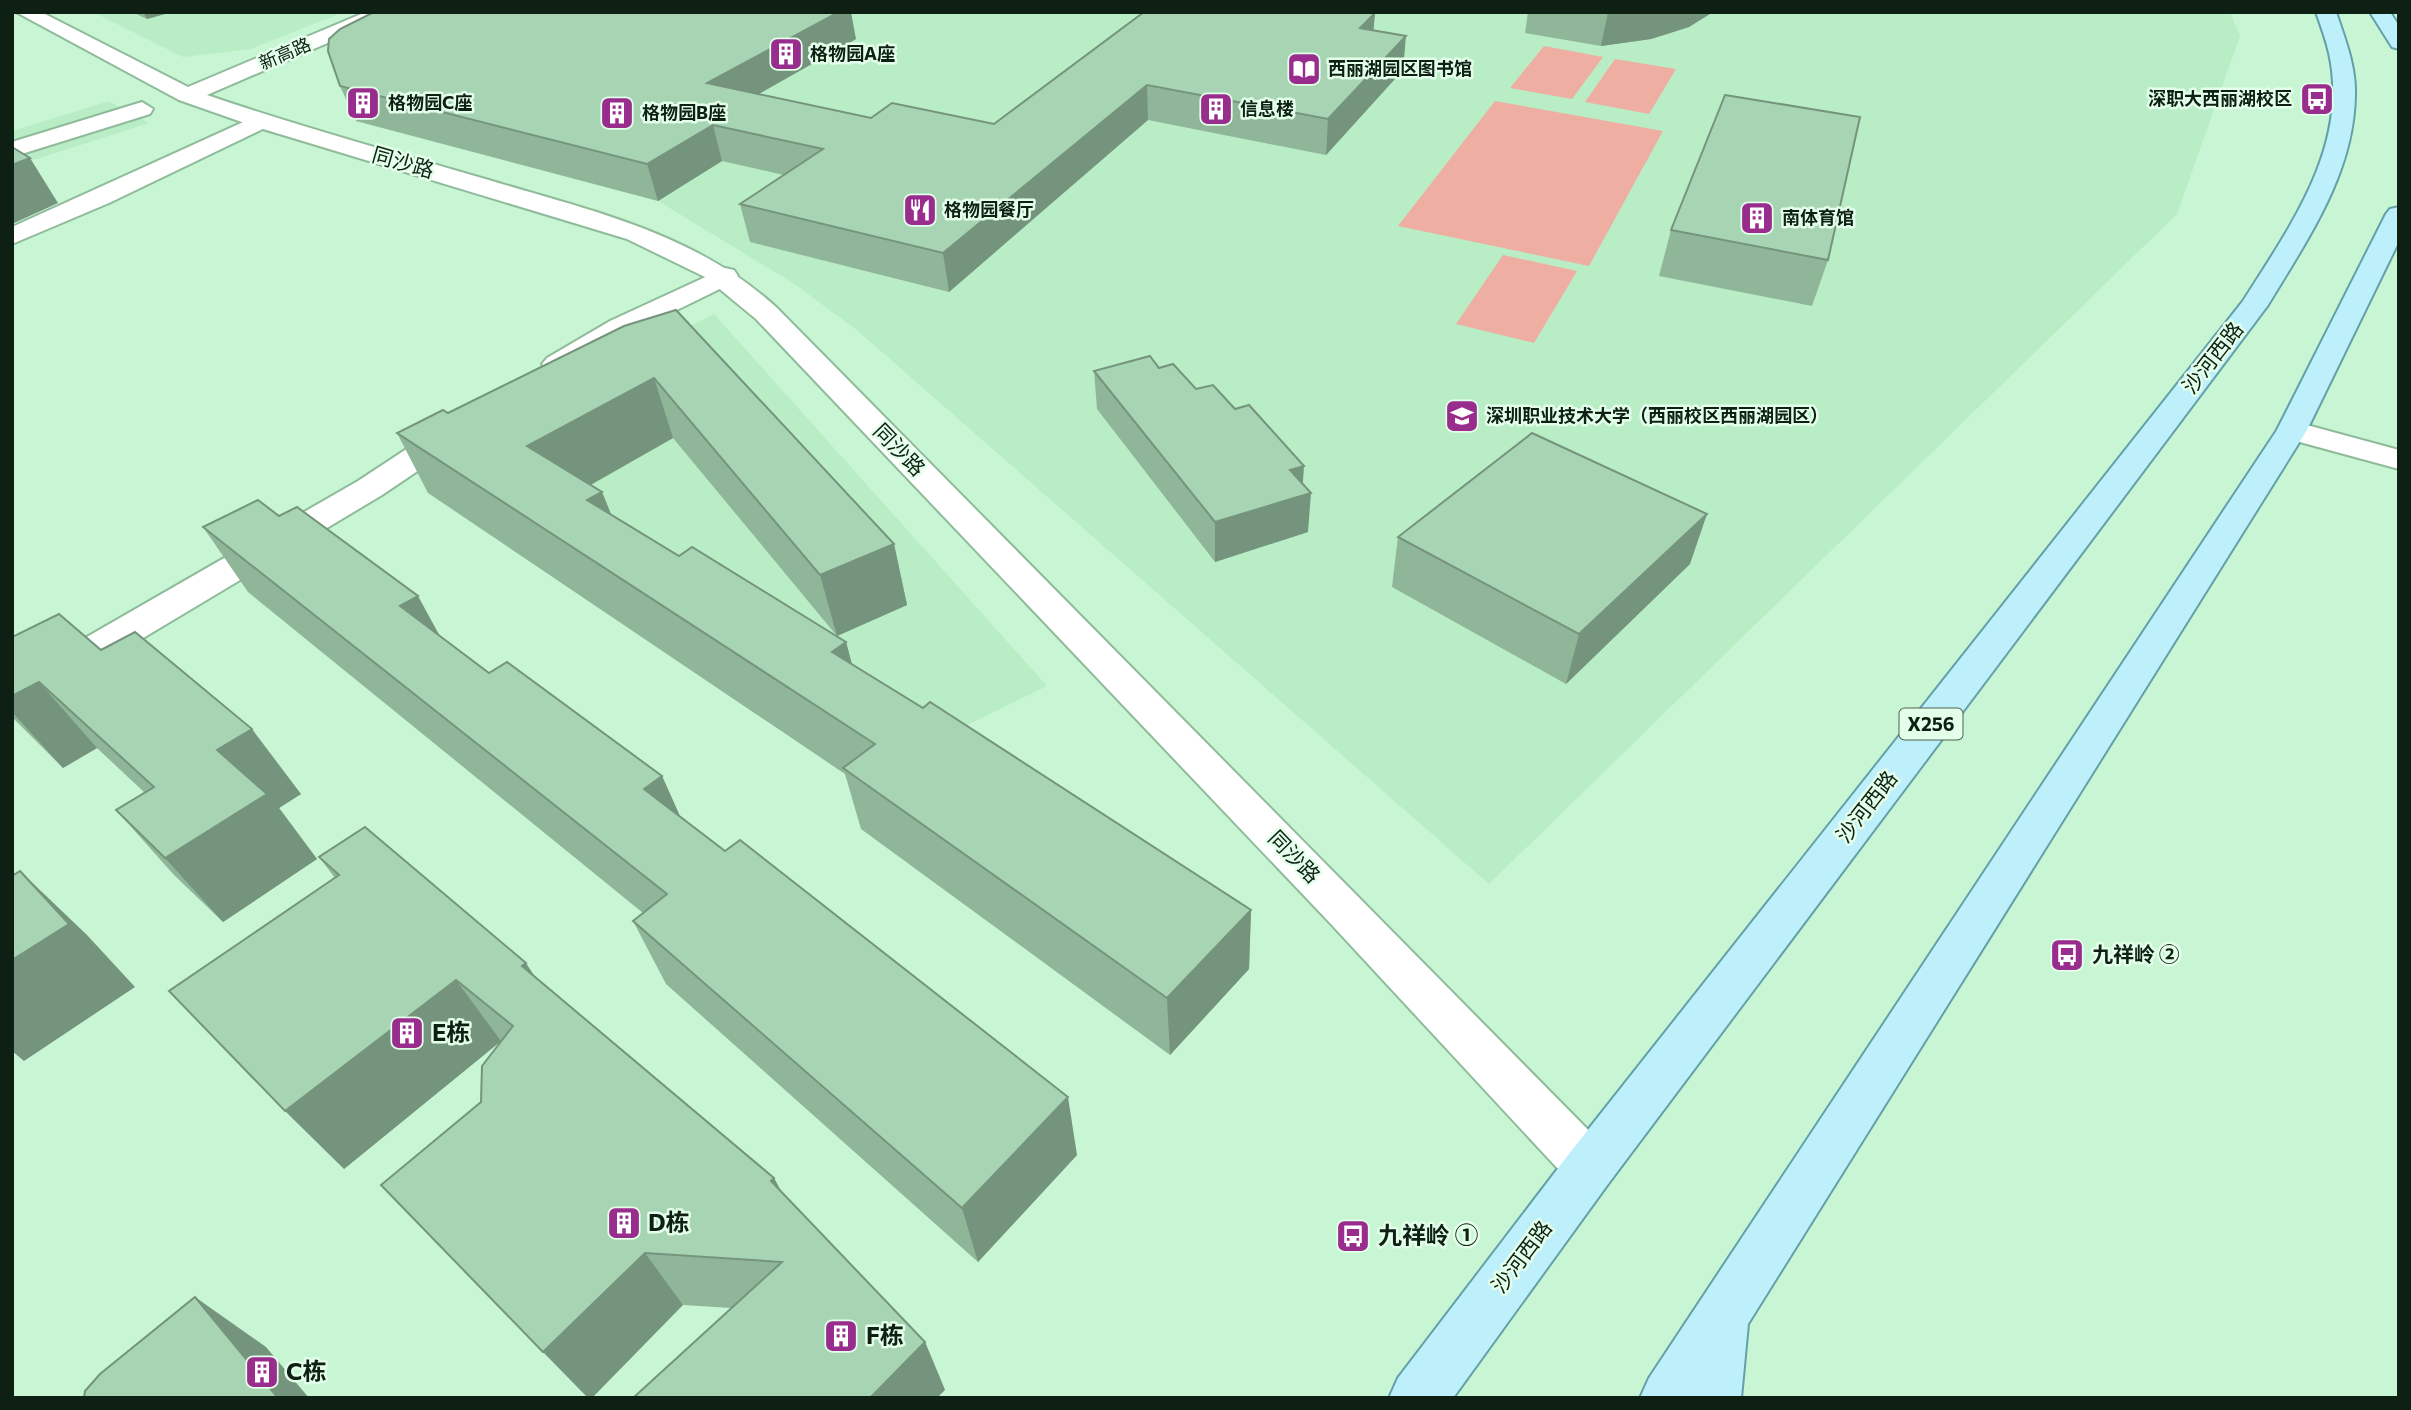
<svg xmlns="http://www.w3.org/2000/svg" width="2411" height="1410" font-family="Commissioner,'Noto Sans SC',sans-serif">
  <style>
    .built { fill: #b9edc6 }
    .green { fill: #eeaea1 }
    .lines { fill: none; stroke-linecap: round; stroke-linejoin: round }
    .street-casing { stroke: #8fbb9a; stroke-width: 4 }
    .secondary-casing { stroke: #8fbb9a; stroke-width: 4 }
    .primary-casing { stroke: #64a0a8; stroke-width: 4 }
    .street { fill: #fff; fill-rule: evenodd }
    .secondary { fill: #fff; fill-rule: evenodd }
    .primary { fill: #bef0fb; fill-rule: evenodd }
    .wall { fill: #90b699 }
    .shaded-wall { fill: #75947d }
    .building { fill: #a7d4b2; stroke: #75947d; stroke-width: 2 }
    .labels { text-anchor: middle; stroke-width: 5; stroke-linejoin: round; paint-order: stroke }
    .far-street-label { font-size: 18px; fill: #0e1f13; stroke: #e3fee9 }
    .far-poi-label { font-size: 18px; font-weight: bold; fill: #0e1f13; stroke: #e3fee9; text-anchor: start }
    .shield { fill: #e3fee9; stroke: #4e6253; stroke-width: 2 }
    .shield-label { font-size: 19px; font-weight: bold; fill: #0e1f13 }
    .street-label { font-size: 21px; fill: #0e1f13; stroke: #e3fee9 }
    .poi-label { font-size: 21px; font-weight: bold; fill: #0e1f13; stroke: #e3fee9; text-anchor: start }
    .near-poi-label { font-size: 24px; font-weight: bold; fill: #0e1f13; stroke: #e3fee9; text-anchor: start }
  </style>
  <rect width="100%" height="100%" fill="#c8f6d4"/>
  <g class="built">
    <polygon points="93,12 344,12 251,49 183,57"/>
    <polygon points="455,12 2230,12 2240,36 2177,214 1489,884 858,331 793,283 658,201 356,121 343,86"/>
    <polygon points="109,101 149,123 12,167 12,131"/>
    <polygon points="714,314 1047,686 951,733 482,441 533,406"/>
  </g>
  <g class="green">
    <polygon points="1544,46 1603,57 1572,99 1510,88"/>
    <polygon points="1615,59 1676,69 1649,114 1585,102"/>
    <polygon points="1495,101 1663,131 1589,266 1398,226"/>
    <polygon points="1503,255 1577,271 1534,343 1456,324"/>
  </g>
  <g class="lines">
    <g class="street-casing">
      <g id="street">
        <polygon points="142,102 153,109 150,114 12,157 12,142"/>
        <polygon points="261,114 272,121 269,126 109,203 12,244 12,227"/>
        <polygon points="725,268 734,270 738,276 734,282 630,333 567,370 557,373 547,370 542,364 547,358 610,321"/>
        <polygon points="2292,421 2399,450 2399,469 2281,437 2277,430 2281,423"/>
        <polygon points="454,423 465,425 470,432 465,439 382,495 26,708 12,712 12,680 358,481 443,425"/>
      </g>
    </g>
    <g class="secondary-casing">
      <path id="secondary" d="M16,12H41L188,87L366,12H393L390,16L207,95C300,127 396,153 492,181C593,211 696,234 776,307L1608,1150L1616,1167L1608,1184L1590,1191L1572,1184L1330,923L756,319L705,277L627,239L253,126L179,100Z"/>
    </g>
    <g class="primary-casing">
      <g id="primary">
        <path d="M2316,12H2336C2345,39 2356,66 2355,95C2354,174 2307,240 2268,305L1608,1184L1453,1398H1389L1398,1378L1572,1150L2243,301C2289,228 2350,146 2329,53C2326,40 2321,26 2316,12Z"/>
        <polygon points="2370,12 2390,12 2399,26 2399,49 2392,47"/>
        <polygon points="2399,207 2399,241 2307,430 1748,1324 1741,1398 1640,1398 1649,1378 2277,430 2386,214 2390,209"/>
      </g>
    </g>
    <use href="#street" class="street"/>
    <use href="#secondary" class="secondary"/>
    <use href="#primary" class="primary"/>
  </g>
  <g class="wall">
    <polygon points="132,12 172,12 147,19"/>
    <polygon points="1528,12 1713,12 1689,27 1651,39 1601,46 1525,33"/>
    <polygon points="1375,13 1373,30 1403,70 1326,155 1148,120 949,292 750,242 740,204 784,175 722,161 658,201 356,121 340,86 856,39 759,94 871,118 994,124"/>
    <polygon points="1671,230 1828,260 1812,306 1659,276"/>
    <polygon points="624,326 894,544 907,605 837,636 673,438 591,485 602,492 611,514 679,556 846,642 852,664 1251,910 1249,969 1170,1055 861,829 845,774 428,493 397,433 448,413"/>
    <polygon points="1159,368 1196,389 1303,485 1308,532 1215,562 1097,409 1094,371"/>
    <polygon points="279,516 489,673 662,776 680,816 1077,1155 978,1262 666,984 633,921 643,913 248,592 203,527"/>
    <polygon points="1398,537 1690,564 1566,684 1392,587"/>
    <polygon points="12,637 101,650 301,794 279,808 317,859 223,922 174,875 116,810 145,793 97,748 63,768 12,717"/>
    <polygon points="319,857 534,976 774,1178 782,1193 925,1342 945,1390 731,1308 683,1305 481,1102 500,1042 344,1169 335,878"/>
  </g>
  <g class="shaded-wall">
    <polygon points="143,12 172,12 147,19"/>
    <polygon points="839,12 851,12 856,39 716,118 707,83"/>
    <polygon points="1608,12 1713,12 1689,27 1651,39 1601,46"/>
    <polygon points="1375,13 1372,47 1360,28"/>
    <polygon points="1406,36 1403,70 1326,155 1328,119"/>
    <polygon points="1147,85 1148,120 949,292 943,253"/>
    <polygon points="713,125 722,161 658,201 647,164"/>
    <polygon points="30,158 58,203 12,224 12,165"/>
    <polygon points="654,378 673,438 553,506 527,446"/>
    <polygon points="1304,466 1302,496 1311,493 1308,532 1215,562 1215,522 1290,470"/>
    <polygon points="602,492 626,552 587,500"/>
    <polygon points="1707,514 1690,564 1566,684 1579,634"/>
    <polygon points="894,544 907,605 837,636 820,575"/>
    <polygon points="418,596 454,662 400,606"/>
    <polygon points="846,642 862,703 832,652"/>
    <polygon points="39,682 97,748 63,768 12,712 12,696"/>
    <polygon points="252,729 301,794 279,808 317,859 223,922 165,858 217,750"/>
    <polygon points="662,776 691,841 644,789"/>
    <polygon points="20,871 87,935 135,987 24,1061 12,1051 12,960"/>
    <polygon points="1251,910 1249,969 1170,1055 1167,998"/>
    <polygon points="526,963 566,1025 522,966"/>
    <polygon points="456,980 501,1041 344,1169 285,1111"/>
    <polygon points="1068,1097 1077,1155 978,1262 962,1208"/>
    <polygon points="774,1178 803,1233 771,1181"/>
    <polygon points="645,1253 683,1305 592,1398 588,1398 543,1352"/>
    <polygon points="195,1297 266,1347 309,1398 278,1398"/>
    <polygon points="925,1342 945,1390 937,1398 870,1398"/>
  </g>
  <g class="building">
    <polygon points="374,12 839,12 707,83 871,118 892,103 994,124 1144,12 1368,12 1375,13 1360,28 1406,36 1328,119 1147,85 943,253 740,204 823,149 713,125 647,164 340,86 328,51 329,39 340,29"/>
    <polygon points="1725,95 1860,117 1828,260 1671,230"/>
    <polygon points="12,147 30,158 12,165"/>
    <polygon points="676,310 894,544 820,575 654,378 527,446 602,492 587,500 679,556 692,547 846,642 832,652 923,708 930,702 1251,910 1167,998 843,768 875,744 397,433 443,410 448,413 624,326"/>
    <polygon points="1150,356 1159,368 1173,364 1196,389 1213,385 1235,409 1249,405 1304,466 1290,470 1311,493 1215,522 1094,371"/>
    <polygon points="1532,433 1707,514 1579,634 1398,537"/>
    <polygon points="258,500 279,516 297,507 418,596 400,606 489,673 507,662 662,776 644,789 725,851 740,840 1068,1097 962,1208 633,921 667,894 203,527"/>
    <polygon points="59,614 101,650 135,632 252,729 217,750 267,794 165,858 116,810 154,787 39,682 12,696 12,637"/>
    <polygon points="365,827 526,963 522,966 774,1178 771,1181 925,1342 870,1398 633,1398 782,1262 645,1253 543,1352 381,1185 481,1102 482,1066 513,1026 456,980 285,1111 169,991 339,875 319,857"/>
    <polygon points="20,871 69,924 12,960 12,876"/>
    <polygon points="195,1297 278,1398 84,1398 85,1391 100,1374"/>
  </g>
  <defs>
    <g id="building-square" transform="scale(1.75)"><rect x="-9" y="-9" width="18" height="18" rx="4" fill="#992d8e" stroke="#e3fee9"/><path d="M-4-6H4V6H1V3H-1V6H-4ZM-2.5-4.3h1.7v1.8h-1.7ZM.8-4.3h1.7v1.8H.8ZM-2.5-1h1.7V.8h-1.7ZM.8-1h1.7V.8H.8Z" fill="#fff"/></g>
    <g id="library-square" transform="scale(1.75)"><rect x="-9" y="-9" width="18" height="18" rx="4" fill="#992d8e" stroke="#e3fee9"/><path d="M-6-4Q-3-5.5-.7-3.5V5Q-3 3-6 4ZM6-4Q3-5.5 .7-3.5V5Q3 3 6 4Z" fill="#fff"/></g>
    <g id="bus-square" transform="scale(1.75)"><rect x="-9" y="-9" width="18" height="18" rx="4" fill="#992d8e" stroke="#e3fee9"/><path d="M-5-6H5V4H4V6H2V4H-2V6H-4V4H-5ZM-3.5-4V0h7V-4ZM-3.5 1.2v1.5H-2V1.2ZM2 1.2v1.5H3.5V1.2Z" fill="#fff"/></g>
    <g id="restaurant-square" transform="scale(1.75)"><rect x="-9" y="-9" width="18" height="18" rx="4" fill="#992d8e" stroke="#e3fee9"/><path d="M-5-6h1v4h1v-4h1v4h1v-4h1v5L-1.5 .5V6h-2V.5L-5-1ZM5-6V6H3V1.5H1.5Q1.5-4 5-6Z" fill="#fff"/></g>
    <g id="university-square" transform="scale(1.75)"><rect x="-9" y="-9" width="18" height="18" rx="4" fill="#992d8e" stroke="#e3fee9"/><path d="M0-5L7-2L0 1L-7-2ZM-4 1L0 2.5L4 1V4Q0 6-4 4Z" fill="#fff"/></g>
  </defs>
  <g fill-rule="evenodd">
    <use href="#building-square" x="786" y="54"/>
    <use href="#library-square" x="1304" y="69"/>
    <use href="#bus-square" x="2317" y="99"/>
    <use href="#building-square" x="363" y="103"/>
    <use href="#building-square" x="1216" y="109"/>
    <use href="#building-square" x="617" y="113"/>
    <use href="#restaurant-square" x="920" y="210"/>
    <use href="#building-square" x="1757" y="218"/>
    <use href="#university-square" x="1462" y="416"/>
    <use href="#bus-square" x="2067" y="955"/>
    <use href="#building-square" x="407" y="1033"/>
    <use href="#building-square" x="624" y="1223"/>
    <use href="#bus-square" x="1353" y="1236"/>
    <use href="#building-square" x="841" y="1336"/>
    <use href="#building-square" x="262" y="1372"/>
  </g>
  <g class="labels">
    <g class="far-street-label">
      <text transform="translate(285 54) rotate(-23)" y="6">新高路</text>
    </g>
    <g class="far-poi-label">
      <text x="810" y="60">格物园A座</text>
      <text x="1328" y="75">西丽湖园区图书馆</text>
      <text x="2292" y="105" text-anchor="end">深职大西丽湖校区</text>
      <text x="388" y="109">格物园C座</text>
      <text x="1240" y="115">信息楼</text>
      <text x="642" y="119">格物园B座</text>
      <text x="944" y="216">格物园餐厅</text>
      <text x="1782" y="224">南体育馆</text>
      <text x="1486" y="422">深圳职业技术大学（西丽校区西丽湖园区）</text>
    </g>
    <rect class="shield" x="1899.5" y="708.5" width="63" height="31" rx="5"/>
    <g class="shield-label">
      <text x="1931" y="731">X256</text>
    </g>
    <g class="street-label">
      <text transform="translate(403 163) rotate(16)" y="7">同沙路</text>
      <text transform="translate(2213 358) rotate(-52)" y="7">沙河西路</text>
      <text transform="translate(899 450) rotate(46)" y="7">同沙路</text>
      <text transform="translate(1867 807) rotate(-52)" y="7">沙河西路</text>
      <text transform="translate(1294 857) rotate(46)" y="7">同沙路</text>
      <text transform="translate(1522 1257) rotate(-53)" y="7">沙河西路</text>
    </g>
    <g class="poi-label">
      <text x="2092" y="962">九祥岭 ②</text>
    </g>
    <g class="near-poi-label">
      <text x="432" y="1041">E栋</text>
      <text x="648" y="1231">D栋</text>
      <text x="1378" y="1244">九祥岭 ①</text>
      <text x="866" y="1344">F栋</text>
      <text x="286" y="1380">C栋</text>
    </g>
  </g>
  <rect width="2411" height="1410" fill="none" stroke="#0e1f13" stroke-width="28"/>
</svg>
